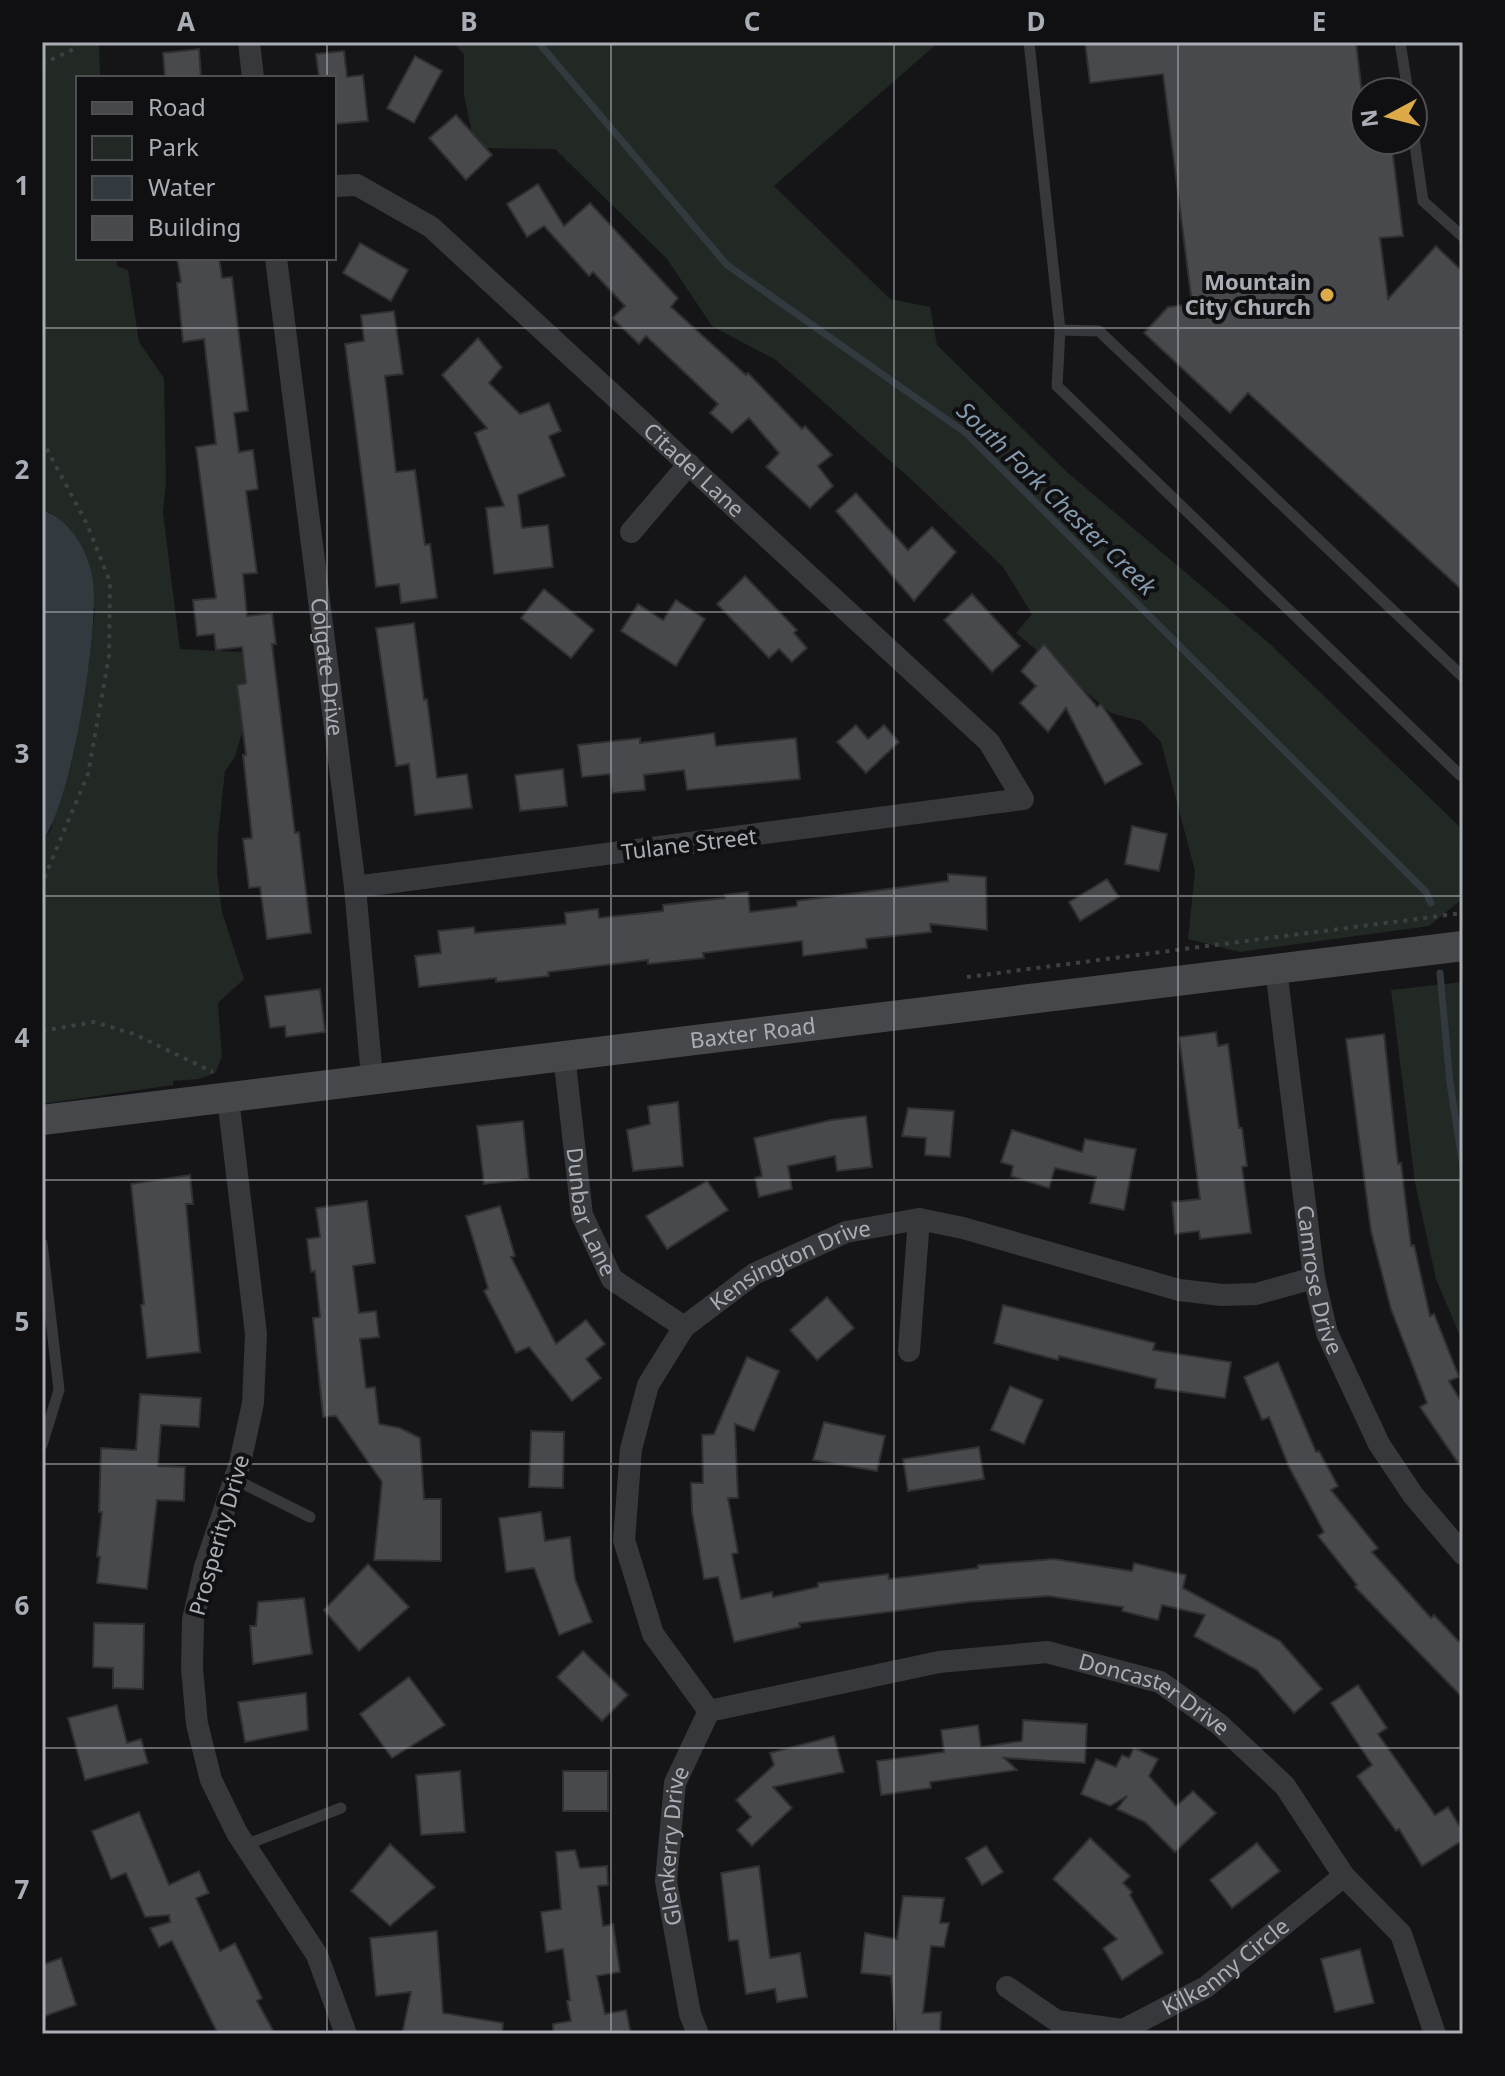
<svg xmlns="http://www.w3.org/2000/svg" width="1505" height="2076" font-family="'Noto Sans',sans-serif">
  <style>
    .green { fill: #222823 }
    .water { fill: #323a40 }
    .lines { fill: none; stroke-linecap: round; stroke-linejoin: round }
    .stream { stroke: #323a40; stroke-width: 7 }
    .building { fill: #48494c; stroke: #303033; stroke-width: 2 }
    .path { stroke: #3d3f42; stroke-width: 4; stroke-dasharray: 4 6; stroke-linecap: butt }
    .lane { stroke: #37383b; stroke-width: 11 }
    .street { stroke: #37383b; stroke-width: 22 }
    .secondary { stroke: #45474b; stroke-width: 30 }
    .grid { fill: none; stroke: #a9adb5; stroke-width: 2; stroke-opacity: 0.55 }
    .poi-dot { fill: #dcaa49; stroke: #101012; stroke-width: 3 }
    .labels { text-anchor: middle; stroke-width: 8; stroke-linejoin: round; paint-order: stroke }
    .poi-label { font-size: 22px; font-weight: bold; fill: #a9adb5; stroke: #101012; text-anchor: end }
    .street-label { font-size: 22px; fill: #a9adb5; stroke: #101012 }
    .water-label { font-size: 24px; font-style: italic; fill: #849aac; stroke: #101012 }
    .neatline { fill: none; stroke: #a9adb5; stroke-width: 3 }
    .grid-label { font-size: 26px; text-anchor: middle; font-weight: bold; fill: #a9adb5 }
  </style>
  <rect width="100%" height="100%" fill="#151517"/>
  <g class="green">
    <polygon points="42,42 99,42 100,78 78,78 78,258 116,258 117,266 128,270 139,342 164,378 166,482 163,512 180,649 261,653 262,662 235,757 225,771 218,836 217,872 222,912 244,979 218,1003 222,1057 215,1073 199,1079 173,1081 173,1085 42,1104 42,841 51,830 89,665 95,609 51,513 42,510"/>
    <polygon points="452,42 939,42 774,186 890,299 930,307 937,345 1068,473 1270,644 1459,826 1460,853 1463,857 1461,900 1429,926 1240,952 1188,939 1195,871 1161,742 1141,721 1111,713 1016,633 1032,614 1003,567 913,481 776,360 712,326 667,259 555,149 475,148 464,95 464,54"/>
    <polygon points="1463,982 1463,1343 1436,1279 1415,1183 1391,990"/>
  </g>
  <path class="water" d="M42,510C69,519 86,547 92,575C102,619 71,807 42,841Z"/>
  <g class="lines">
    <g class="stream">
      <polyline points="538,42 727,265 966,433 1393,859 1426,892 1431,903"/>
      <polyline points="1440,973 1450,1083 1463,1167"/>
    </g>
  </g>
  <g class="building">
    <polygon points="1085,42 1356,42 1365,119 1365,140 1391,140 1403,236 1380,238 1388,299 1436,246 1463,272 1463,591 1248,393 1230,413 1144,333 1168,307 1192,304 1163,74 1090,83"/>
    <polygon points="199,49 201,78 165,78 163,53"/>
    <polygon points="344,51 347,77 363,75 368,121 335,124 334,78 319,78 316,54"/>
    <polygon points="415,56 442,71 414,123 387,108"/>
    <polygon points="456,115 492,155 466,180 429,138"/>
    <polygon points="538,184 564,226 590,203 678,298 671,307 746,375 748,373 802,429 805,426 832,455 818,466 833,486 810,508 766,467 779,453 749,418 732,433 710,413 718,404 646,336 639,344 612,318 625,306 593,272 589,276 544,226 527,237 507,204"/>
    <polygon points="360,243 408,270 391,301 343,273"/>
    <polygon points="177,258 219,258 222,278 232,277 248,411 234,413 239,452 253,450 258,489 246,491 257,573 243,574 247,616 272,613 276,644 272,644 295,833 299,832 311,933 267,939 260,887 249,888 243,839 252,838 243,755 246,755 237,685 246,683 242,647 216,650 214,634 197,636 193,600 216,598 196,447 216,444 204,339 183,342 177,283 181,282"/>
    <polygon points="394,311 403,374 385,376 396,472 415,470 425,545 430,544 437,598 401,603 399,584 376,587 345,344 364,341 361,315"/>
    <polygon points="478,338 502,367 489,383 520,414 549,403 561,431 549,436 565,476 518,495 522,528 548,525 553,567 494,574 486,508 504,506 475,433 487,428 442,375"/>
    <polygon points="856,493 908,550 932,527 956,552 914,601 836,511"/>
    <polygon points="745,576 797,630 794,633 807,648 792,662 779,649 769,658 717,604"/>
    <polygon points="544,589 594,630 571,658 521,618"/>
    <polygon points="972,594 1020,646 992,672 944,620"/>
    <polygon points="676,600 705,619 676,666 621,631 638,604 663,620"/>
    <polygon points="414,623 424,700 427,699 437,778 467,774 472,808 415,815 409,764 396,766 376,628"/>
    <polygon points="1044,644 1097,707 1101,704 1142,764 1105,784 1066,708 1048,732 1020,703 1036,686 1021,671"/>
    <polygon points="856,725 868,739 884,725 899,742 866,773 837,742"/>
    <polygon points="714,733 716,746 796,738 800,779 687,790 684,770 644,775 645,790 612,793 610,774 582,777 578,745 640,738 640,743"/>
    <polygon points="563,769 567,806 520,811 515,775"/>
    <polygon points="1132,826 1167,834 1159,871 1125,864"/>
    <polygon points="948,874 986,877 987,930 930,924 931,932 866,939 867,948 803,956 802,941 703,953 704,958 648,964 648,960 548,972 549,976 496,982 496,978 419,987 415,956 441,953 438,931 474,927 475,933 566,924 565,913 598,909 599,918 663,911 663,905 725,898 725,895 748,892 750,912 797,906 797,901 948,881"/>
    <polygon points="1107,879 1119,897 1080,921 1069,902"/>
    <polygon points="320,989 325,1032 286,1037 285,1026 270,1028 265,996"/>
    <polygon points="1216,1032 1218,1046 1228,1044 1239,1128 1242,1128 1247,1166 1242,1167 1251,1233 1200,1239 1199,1231 1175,1234 1172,1202 1200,1199 1179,1037"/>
    <polygon points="1384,1034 1398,1164 1401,1163 1411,1246 1414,1245 1430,1316 1434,1314 1459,1377 1449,1381 1463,1405 1463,1470 1420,1407 1427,1403 1391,1309 1371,1231 1346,1039"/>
    <polygon points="678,1102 683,1166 633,1171 627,1130 650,1124 648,1106"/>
    <polygon points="908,1108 954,1111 950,1157 925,1155 926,1138 902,1136"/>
    <polygon points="866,1116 872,1167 837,1171 835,1156 788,1166 792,1189 759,1197 755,1178 762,1176 754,1138 831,1120"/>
    <polygon points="523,1121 529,1179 484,1184 477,1126"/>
    <polygon points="1012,1130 1082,1152 1085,1139 1136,1149 1124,1210 1090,1203 1096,1177 1055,1168 1049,1188 1011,1176 1013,1166 1001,1162"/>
    <polygon points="190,1175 193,1204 186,1204 200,1352 147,1358 141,1305 144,1304 131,1184"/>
    <polygon points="707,1181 728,1210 667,1249 646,1216"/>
    <polygon points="367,1201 375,1263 353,1266 359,1313 376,1311 379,1337 360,1339 366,1388 375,1387 379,1424 400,1428 420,1438 424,1499 441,1499 441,1561 374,1560 382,1482 336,1416 323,1417 313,1318 320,1317 315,1271 311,1272 307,1239 320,1237 316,1208"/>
    <polygon points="500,1206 515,1256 511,1257 556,1344 586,1320 605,1344 586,1359 601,1378 572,1401 529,1347 516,1353 484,1291 488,1288 466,1216"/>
    <polygon points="827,1297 854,1328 817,1360 790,1330"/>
    <polygon points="1003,1305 1155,1343 1153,1350 1231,1362 1225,1398 1155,1388 1156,1379 1059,1356 1058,1360 994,1343"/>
    <polygon points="747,1357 779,1371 754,1431 735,1424 738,1498 728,1498 738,1553 732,1554 741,1599 772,1592 773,1597 818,1587 818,1583 888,1574 889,1579 978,1568 978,1565 1054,1559 1132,1571 1134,1563 1186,1575 1183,1588 1280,1641 1322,1689 1294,1713 1257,1670 1194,1636 1205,1615 1162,1605 1158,1620 1122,1611 1123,1607 1048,1596 968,1602 799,1623 800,1627 734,1642 718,1577 704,1579 692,1512 691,1483 703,1483 702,1435 714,1434"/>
    <polygon points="1278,1362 1316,1452 1319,1451 1338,1486 1331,1490 1378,1548 1372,1552 1431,1618 1434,1615 1463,1646 1463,1698 1355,1587 1357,1585 1318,1536 1324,1532 1289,1467 1269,1417 1262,1420 1244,1377"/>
    <polygon points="1010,1386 1043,1400 1024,1444 991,1430"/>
    <polygon points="140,1394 201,1398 199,1427 161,1425 158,1466 185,1467 184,1501 157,1500 147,1589 97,1583 100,1557 97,1556 102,1512 99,1512 101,1448 136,1450"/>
    <polygon points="824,1422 885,1436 877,1471 813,1460"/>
    <polygon points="531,1431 564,1432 563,1488 529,1487"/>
    <polygon points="979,1447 984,1479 908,1491 903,1459"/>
    <polygon points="541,1512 545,1541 570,1537 575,1579 592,1622 559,1635 534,1568 506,1572 499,1518"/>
    <polygon points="368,1564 409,1607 359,1651 324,1610"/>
    <polygon points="304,1598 312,1654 253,1664 250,1626 256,1626 258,1602"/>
    <polygon points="94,1623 144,1624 143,1689 113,1688 113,1668 93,1667"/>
    <polygon points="583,1651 628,1695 602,1721 557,1677"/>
    <polygon points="409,1677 445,1725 392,1758 360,1714"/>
    <polygon points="1358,1685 1387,1728 1378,1734 1435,1815 1448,1807 1463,1832 1463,1840 1422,1866 1399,1829 1396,1831 1357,1776 1372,1765 1331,1703"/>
    <polygon points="306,1693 308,1730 245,1742 238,1702"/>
    <polygon points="117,1705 127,1743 141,1739 148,1763 85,1780 68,1718"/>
    <polygon points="1023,1720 1087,1724 1085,1763 1004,1758 1017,1770 930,1782 931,1788 881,1795 877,1761 944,1752 941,1730 978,1725 981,1747 1022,1741"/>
    <polygon points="834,1736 844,1772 773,1787 792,1808 752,1846 737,1830 751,1817 736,1800 774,1765 770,1753"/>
    <polygon points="1134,1748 1158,1759 1149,1776 1176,1806 1193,1791 1216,1813 1175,1852 1145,1822 1117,1809 1127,1796 1110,1806 1081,1794 1096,1759 1116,1767 1122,1755 1129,1758"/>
    <polygon points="460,1771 465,1832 421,1835 416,1775"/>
    <rect x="563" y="1771" width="45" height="40"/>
    <polygon points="139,1812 169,1885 199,1871 209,1893 196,1898 220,1951 235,1943 262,1998 257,2001 275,2034 218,2034 172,1941 159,1947 150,1928 170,1922 169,1915 145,1917 126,1873 111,1879 92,1831"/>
    <polygon points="1090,1838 1130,1876 1123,1883 1132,1892 1130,1895 1163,1953 1122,1980 1103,1948 1117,1939 1053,1879"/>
    <polygon points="1257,1843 1280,1871 1232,1908 1210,1880"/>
    <polygon points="390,1844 435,1887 390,1926 351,1891"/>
    <polygon points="986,1846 1003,1872 982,1885 966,1858"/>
    <polygon points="575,1850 580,1868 607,1866 608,1885 598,1886 603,1926 613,1924 620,1972 597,1976 605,2014 626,2010 631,2034 553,2034 553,2024 571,2021 567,2001 570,2000 563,1949 546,1952 541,1912 561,1909 556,1852"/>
    <polygon points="759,1866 770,1958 800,1953 807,1997 777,2002 775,1989 746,1994 738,1940 729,1941 721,1873"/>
    <polygon points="903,1896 944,1898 940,1923 949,1923 944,1947 931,1946 923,2013 941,2012 940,2034 896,2034 891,1976 861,1973 865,1933 897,1939"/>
    <polygon points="437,1931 443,2013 503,2023 502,2034 402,2034 411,1992 376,1996 370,1938"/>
    <polygon points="1360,1949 1374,2003 1335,2012 1321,1959"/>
    <polygon points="61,1958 76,2005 42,2017 42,1965"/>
  </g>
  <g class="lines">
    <g class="path">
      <polyline points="42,64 76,48 76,42"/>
      <polyline points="42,440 87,524 110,582 109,656 88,774 45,876 42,879"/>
      <polyline points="967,977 1463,913"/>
      <polyline points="42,1031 94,1022 134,1034 213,1072"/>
    </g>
    <g class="lane">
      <polyline points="1029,42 1060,330 1057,386 1460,775 1463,774"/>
      <polyline points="1400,42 1408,92"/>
      <polyline points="1413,131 1423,201 1463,237"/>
      <polyline points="1060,330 1099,331 1463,677"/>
      <polyline points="42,1243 59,1390 42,1445"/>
      <polyline points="234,1479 310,1517"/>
      <polyline points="245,1845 341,1808"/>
    </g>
    <g class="street">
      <polyline points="249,42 253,78"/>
      <path id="s1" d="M334,186L357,185L431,227L989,742L1023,799L355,887"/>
      <path id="s2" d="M276,258L355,887L372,1078"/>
      <polyline points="631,532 689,464"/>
      <path id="s3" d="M1276,969L1314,1278L1327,1333L1379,1444L1413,1495L1463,1554"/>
      <path id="s4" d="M564,1055L582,1215L612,1279L684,1327"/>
      <polyline points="228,1098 256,1334 253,1403 240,1463 205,1567 193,1620 192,1668 197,1724 211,1780 237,1833 317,1955 346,2034"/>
      <polyline points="909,1351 919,1219"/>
      <path id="s5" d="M709,1711L653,1634L624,1540L631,1449L648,1385L684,1327L754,1274L846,1232L919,1219L963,1228L1179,1290L1222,1295L1256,1294L1314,1278"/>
      <path id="s6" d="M709,1711L939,1662L1047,1652L1160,1682L1220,1725L1285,1786L1344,1876L1401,1934L1435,2034"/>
      <path id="s7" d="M1007,1987L1057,2021L1123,2030L1206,1987L1344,1876"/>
      <path id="s8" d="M698,2034L690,2014L666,1881L675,1783L709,1711"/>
    </g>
    <path class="secondary" id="s9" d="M42,1120L1463,946"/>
  </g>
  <path class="grid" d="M327,42V78M611,42V2034M894,42V2034M1178,42V2034M327,258V2034M42,328H1463M42,612H1463M42,896H1463M42,1180H1463M42,1464H1463M42,1748H1463"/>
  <circle class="poi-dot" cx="1327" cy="295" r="8"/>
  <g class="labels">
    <g class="poi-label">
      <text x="1311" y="290">Mountain<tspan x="1311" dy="25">City Church</tspan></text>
    </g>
    <g class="street-label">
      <text dy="8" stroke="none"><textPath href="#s1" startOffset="466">Citadel Lane</textPath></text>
      <text dy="8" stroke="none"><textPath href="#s2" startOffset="412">Colgate Drive</textPath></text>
      <text transform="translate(689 844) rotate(-7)" y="8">Tulane Street</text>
      <text dy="8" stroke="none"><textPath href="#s9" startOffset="716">Baxter Road</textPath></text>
      <text dy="8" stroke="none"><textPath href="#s4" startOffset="160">Dunbar Lane</textPath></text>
      <text dy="8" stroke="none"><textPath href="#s5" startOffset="544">Kensington Drive</textPath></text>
      <text dy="8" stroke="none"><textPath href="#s3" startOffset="314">Camrose Drive</textPath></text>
      <text transform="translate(219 1535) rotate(-74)" y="8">Prosperity Drive</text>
      <text dy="8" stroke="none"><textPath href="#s6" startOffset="460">Doncaster Drive</textPath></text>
      <text dy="8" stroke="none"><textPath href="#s8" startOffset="192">Glenkerry Drive</textPath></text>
      <text dy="8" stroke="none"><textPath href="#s7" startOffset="248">Kilkenny Circle</textPath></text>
    </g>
    <g class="water-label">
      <text transform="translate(1056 499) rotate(44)" y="8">South Fork Chester Creek</text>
    </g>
  </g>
  <rect width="1505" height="2076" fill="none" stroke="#101012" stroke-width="88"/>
  <rect x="76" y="76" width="260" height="184" fill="#101012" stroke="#4d4f53" stroke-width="2"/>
  <rect x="92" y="102" width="40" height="12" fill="#45474b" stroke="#4d4f53" stroke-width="2"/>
  <text x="148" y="116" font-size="24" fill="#a9adb5">Road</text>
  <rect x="92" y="136" width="40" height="24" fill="#222823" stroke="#4d4f53" stroke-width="2"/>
  <text x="148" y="156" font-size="24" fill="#a9adb5">Park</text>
  <rect x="92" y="176" width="40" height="24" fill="#323a40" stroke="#4d4f53" stroke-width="2"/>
  <text x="148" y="196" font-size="24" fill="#a9adb5">Water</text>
  <rect x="92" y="216" width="40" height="24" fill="#48494c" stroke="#4d4f53" stroke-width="2"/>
  <text x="148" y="236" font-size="24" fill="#a9adb5">Building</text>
  <g transform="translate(1389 116) rotate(263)"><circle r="38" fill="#101012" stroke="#4d4f53" stroke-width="2"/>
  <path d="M0-6L14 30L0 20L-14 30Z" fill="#dcaa49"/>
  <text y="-12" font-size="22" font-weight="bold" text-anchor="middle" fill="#a9adb5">N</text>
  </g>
  <rect x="44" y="44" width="1417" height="1988" class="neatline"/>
  <g class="grid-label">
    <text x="186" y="31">A</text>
    <text x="469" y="31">B</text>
    <text x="752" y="31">C</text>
    <text x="1036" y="31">D</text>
    <text x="1319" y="31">E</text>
    <text x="22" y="195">1</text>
    <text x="22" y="479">2</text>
    <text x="22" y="763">3</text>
    <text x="22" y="1047">4</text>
    <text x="22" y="1331">5</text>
    <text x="22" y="1615">6</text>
    <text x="22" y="1899">7</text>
  </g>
</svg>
